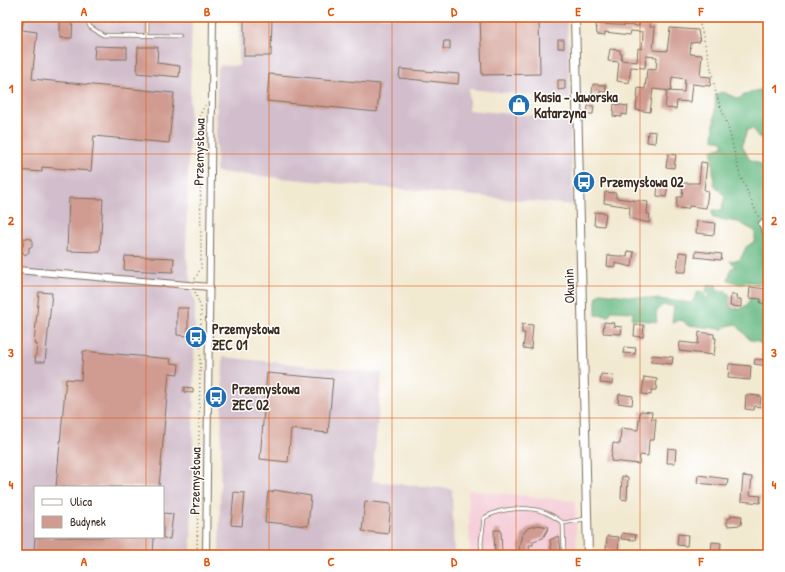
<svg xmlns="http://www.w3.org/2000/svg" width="785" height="572" font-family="'Patrick Hand',sans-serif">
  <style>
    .built { fill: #f5cfd9 }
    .industrial { fill: #d1bdcb; fill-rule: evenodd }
    .forest { fill: #6abb86; stroke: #527252 }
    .building { fill: #d09b91 }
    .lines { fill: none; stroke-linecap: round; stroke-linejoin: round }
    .service-casing { stroke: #7b6d5d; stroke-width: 4.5 }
    .minor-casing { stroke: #7b6d5d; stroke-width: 8 }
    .secondary-casing { stroke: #7b6d5d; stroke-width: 10 }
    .path { stroke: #7b6d5d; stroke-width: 1.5; stroke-dasharray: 1 3; stroke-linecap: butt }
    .service { stroke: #fff; stroke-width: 3 }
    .minor { stroke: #fff; stroke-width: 6 }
    .secondary { stroke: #fff; stroke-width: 8 }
    .grid { fill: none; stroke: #df570d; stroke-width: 1; stroke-opacity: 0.55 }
    .labels { text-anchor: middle; stroke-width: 3; stroke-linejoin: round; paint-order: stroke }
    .poi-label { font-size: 14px; font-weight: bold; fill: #3b2a1e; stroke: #fff; text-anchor: start }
    .street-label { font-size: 14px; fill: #3b2a1e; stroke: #fff }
    .neatline { fill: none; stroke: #df570d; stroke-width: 1.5 }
    .grid-label { font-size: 13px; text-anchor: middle; font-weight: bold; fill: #df570d }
  </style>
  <rect width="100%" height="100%" fill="#fff"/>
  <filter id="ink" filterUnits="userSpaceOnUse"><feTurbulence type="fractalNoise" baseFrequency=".025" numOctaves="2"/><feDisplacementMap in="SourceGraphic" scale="8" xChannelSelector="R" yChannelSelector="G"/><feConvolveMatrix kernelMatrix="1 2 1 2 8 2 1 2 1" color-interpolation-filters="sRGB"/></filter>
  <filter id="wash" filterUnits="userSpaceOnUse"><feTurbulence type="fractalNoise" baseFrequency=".012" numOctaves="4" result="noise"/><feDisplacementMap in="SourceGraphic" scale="16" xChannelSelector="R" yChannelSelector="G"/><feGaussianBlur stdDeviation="0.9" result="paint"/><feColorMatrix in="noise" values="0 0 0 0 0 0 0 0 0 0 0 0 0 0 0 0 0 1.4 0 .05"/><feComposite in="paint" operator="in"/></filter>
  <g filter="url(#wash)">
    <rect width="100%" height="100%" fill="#f2e9d1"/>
    <polygon class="built" points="468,490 575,501 577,555 470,555"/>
    <g class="industrial">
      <path d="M17,17H192L186,255L195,306L191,555H17ZM35,487H163V537H35Z"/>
      <polygon points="239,17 567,17 570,99 469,89 469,110 570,119 573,205 216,172 217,69 221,65 239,66"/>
      <polygon points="223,357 382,373 372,481 452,489 454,555 219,555"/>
    </g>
    <g class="forest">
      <polygon points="759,90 768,93 768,134 764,139 757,136 753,128 747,130 742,145 749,159 760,164 768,173 768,284 749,282 740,284 728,280 731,268 736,267 730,261 740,260 746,247 755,241 755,231 738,222 713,218 712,210 721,210 725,197 714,184 712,151 724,145 722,141 713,139 716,94 723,92 738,99 748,93"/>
      <path d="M716,285L717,290L726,291L729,294V304L731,308L740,309L747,305L750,299L754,297L768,308V363H764L762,356L764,348C761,342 756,341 750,340L736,324L727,326L724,329L687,325L684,321L679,320L672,323L674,306L663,305L659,308L656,313L657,322L632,319L633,312L611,311L609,316L596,315V300L598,295L601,293L692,303L698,291L703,292L707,299L709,296L706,291L707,286Z"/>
    </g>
    <g id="blocks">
      <g class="building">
        <polygon points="17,17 24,17 22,30 37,32 32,79 174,93 169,143 94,136 91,171 42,167 42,172 17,170"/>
        <polygon points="60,17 73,17 72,38 60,38"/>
        <polygon points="111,17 128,17 128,23 111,22"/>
        <polygon points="244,17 272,17 271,56 244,56"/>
        <polygon points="480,17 539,17 540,74 482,75"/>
        <polygon points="640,17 651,17 650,27 655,27 653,50 667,51 670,28 698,30 700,42 691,43 690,54 702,55 700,76 711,77 710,86 692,84 690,102 677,101 676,109 665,108 667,91 684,92 685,79 672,77 671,91 653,89 650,112 636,110 638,88 645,89 647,69 656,70 657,57 646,56 645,68 631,67 629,83 617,81 619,62 608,61 610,49 620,50 620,54 622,54 621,60 637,62 638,48 642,49 643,32 631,31 630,35 605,32 605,35 597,34 596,24 639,26"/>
        <rect x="558" y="40" width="6" height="8"/>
        <polygon points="444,41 450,41 450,49 443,49"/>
        <polygon points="95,46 127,47 127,59 94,59"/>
        <polygon points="138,47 158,47 157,63 180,66 179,77 137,73"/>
        <polygon points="400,69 459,74 458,84 399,78"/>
        <polygon points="269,74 380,84 377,112 267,101"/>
        <polygon points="558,80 565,80 565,89 558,90"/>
        <polygon points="593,84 606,85 606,92 600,91 600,94 592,94"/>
        <polygon points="614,104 628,106 627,115 622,114 622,117 613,116"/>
        <polygon points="588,106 594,106 593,114 587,114"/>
        <polygon points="648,131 656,132 655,143 647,142"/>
        <polygon points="668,154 676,155 674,168 666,167"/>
        <polygon points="701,162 707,163 704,190 708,191 706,208 689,206 688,209 676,208 677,197 682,197 683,183 699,183"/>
        <polygon points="658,183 668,184 666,197 657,196"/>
        <polygon points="605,192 616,193 616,198 648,202 647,214 650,214 649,223 629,218 630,207 604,203"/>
        <polygon points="69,198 103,199 100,252 67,251"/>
        <polygon points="595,212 606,213 604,226 594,225"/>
        <polygon points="697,221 715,223 714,235 696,233"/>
        <polygon points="24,238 32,239 32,247 29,247 29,252 25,255 20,249 23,246"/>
        <polygon points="628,251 634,252 632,267 615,263 615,267 607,266 608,255 627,257"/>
        <polygon points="696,251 722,254 721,260 695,257"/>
        <polygon points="679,252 688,253 686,272 677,272"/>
        <polygon points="125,256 174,258 173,272 124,270"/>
        <polygon points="750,287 768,289 768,304 760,303 761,299 749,298"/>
        <polygon points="39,292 52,293 45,362 35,362 37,344 34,344"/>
        <polygon points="731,295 737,295 736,299 741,299 741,307 730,306"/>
        <polygon points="177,308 188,308 188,336 177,335"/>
        <polygon points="604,322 614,323 613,326 622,327 621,334 603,333"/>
        <polygon points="522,324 533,325 531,349 523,348 525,333 522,333"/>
        <polygon points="635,325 644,325 643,337 634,336"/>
        <polygon points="699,332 714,334 714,338 716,338 714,355 679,351 680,342 698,344"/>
        <polygon points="624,347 636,348 635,354 623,353"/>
        <polygon points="83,351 171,359 170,363 179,364 178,374 169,373 159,487 56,487 66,379 81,380"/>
        <polygon points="652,355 673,357 672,364 651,362"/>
        <polygon points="755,359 768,360 767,366 754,364"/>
        <polygon points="729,364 751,366 750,380 728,378"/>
        <polygon points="267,373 333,379 328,433 291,429 288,462 260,459"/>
        <polygon points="601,374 613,375 612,384 600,383"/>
        <polygon points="644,377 657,379 656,390 651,390 651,395 642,394"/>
        <polygon points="184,387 193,388 193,393 184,392"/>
        <polygon points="619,394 633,396 632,405 618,403"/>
        <polygon points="746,395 761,396 760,407 755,406 754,410 745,409"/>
        <polygon points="640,411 652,412 651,419 656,419 654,440 649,440 648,456 640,455 639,464 611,461 613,443 620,444 621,428 638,430"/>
        <polygon points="668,448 676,449 675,463 667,463"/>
        <polygon points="698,475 728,479 727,486 697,483"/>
        <polygon points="622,476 628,477 627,500 621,499"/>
        <polygon points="743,476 752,477 750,495 761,496 760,503 741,501"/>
        <polygon points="274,490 311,496 308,526 265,522 268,492 273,492"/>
        <polygon points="234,492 245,493 242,526 231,525"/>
        <polygon points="365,501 391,504 388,534 362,531"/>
        <polygon points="163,513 173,514 170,539 163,538"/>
        <polygon points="731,515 742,516 741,525 727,526 727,518 731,518"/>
        <polygon points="538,525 549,527 543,538 533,541 533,545 529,545 530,555 520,555 519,546 522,535 528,528"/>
        <polygon points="494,530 501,530 502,555 495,555"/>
        <polygon points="622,533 636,535 635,540 621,539"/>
        <polygon points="678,534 688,535 687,546 677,545"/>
        <polygon points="558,536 560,543 561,555 552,555 550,540"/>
        <polygon points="607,536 619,537 618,552 606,550"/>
        <polygon points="35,537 154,537 153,555 79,555 34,551"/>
        <polygon points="712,542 721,543 720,552 711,551"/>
      </g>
    </g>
  </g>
  <g filter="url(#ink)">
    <use href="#blocks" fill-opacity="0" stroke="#7b6d5d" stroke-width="1"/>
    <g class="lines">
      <g class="service-casing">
        <g id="service">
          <polyline points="86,17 90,27 103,35 180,36"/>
          <polyline points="147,35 147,17"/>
          <path d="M482,555L481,543L484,518C499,508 527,506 544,512C551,514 557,519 563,523"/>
          <polyline points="564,555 563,523 585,519"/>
        </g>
      </g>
      <g class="minor-casing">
        <g id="minor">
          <polyline points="762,224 768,236"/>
          <polyline points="17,270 210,287"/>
          <polyline points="206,555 213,17"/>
        </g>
      </g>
      <g class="secondary-casing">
        <polyline id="secondary" points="575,17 588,555"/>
      </g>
      <g class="path">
        <polyline points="698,17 709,59 716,94 728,127 740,175 759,218"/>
        <polyline points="759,18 762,17"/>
        <polyline points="195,279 201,268 200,115 205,105"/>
        <polyline points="195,292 201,308 197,555"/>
      </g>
      <use href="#service" class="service"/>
      <use href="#minor" class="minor"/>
      <use href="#secondary" class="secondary"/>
    </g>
  </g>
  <path class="grid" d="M146,17V487M269,17V555M392,17V555M516,17V555M640,17V555M17,154H768M17,286H768M17,418H768M146,537V555"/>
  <defs>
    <g id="shop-disc" transform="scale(1.15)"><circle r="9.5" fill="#1f6fb2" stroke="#fff"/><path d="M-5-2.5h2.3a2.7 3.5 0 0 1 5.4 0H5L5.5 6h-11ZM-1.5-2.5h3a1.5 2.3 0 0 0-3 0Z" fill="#fff"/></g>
    <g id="bus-disc" transform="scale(1.15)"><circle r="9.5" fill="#1f6fb2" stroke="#fff"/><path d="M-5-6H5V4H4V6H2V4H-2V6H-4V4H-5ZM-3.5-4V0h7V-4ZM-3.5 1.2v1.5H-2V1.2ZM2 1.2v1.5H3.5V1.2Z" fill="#fff"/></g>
  </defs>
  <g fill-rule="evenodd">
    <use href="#shop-disc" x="519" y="105"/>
    <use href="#bus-disc" x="584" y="182"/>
    <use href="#bus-disc" x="196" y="337"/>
    <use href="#bus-disc" x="216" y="397"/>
  </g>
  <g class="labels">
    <g class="poi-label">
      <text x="534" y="102">Kasia - Jaworska<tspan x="534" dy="16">Katarzyna</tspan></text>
      <text x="600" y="187">Przemysłowa 02</text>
      <text x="212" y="334">Przemysłowa<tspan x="212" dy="16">ZEC 01</tspan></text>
      <text x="232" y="394">Przemysłowa<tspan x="232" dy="16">ZEC 02</tspan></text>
    </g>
    <g class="street-label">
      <text transform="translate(199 152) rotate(-89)" y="5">Przemysłowa</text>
      <text transform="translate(569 286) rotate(-92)" y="5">Okunin</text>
      <text transform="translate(195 481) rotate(-89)" y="5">Przemysłowa</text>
    </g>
  </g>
  <rect width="785" height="572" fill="none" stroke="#fff" stroke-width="44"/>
  <rect x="34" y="486" width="130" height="52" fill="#ffffff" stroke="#b1aaa5"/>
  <rect x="42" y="499" width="20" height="6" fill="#ffffff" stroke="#b1aaa5"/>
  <text x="70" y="506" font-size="12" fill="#3b2a1e">Ulica</text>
  <rect x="42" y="516" width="20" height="12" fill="#d09b91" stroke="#b1aaa5"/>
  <text x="70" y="526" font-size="12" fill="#3b2a1e">Budynek</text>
  <rect x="22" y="22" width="741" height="528" class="neatline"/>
  <g class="grid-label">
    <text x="84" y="16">A</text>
    <text x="207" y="16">B</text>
    <text x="331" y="16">C</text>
    <text x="454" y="16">D</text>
    <text x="578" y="16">E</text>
    <text x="701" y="16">F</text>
    <text x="11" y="93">1</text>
    <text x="774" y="93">1</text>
    <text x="11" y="225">2</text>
    <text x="774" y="225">2</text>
    <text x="11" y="357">3</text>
    <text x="774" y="357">3</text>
    <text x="11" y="489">4</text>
    <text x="774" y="489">4</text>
    <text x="84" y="566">A</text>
    <text x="207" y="566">B</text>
    <text x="331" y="566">C</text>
    <text x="454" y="566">D</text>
    <text x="578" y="566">E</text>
    <text x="701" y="566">F</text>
  </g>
</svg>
